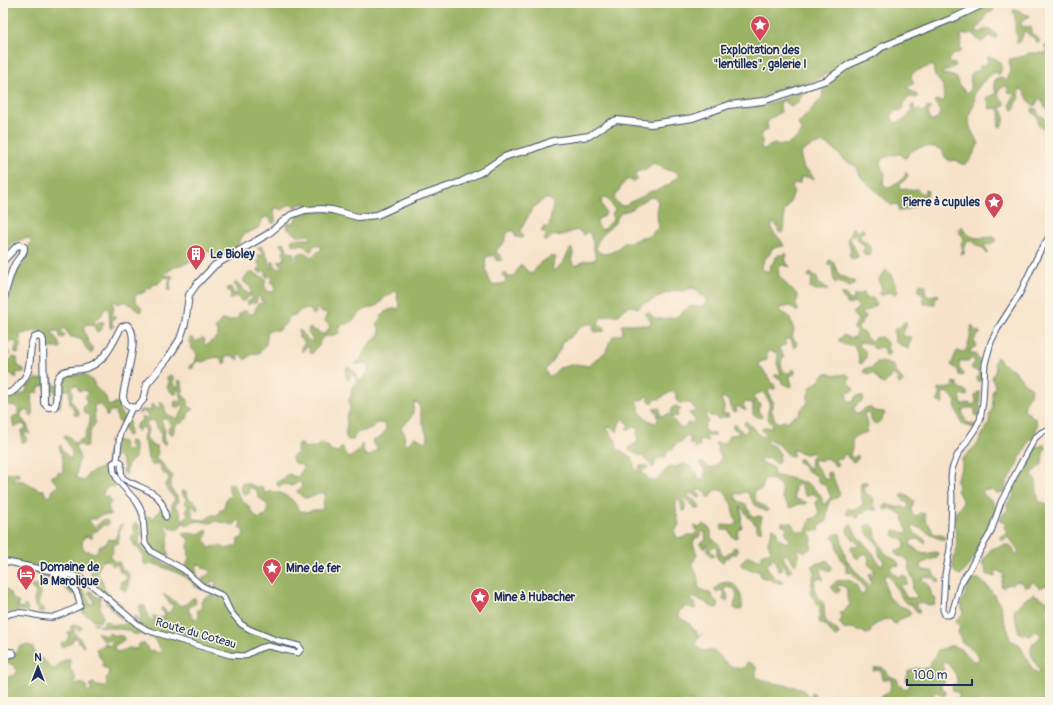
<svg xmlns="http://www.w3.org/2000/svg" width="1053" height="705" font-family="Pangolin,sans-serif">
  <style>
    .forest { fill: #9ab365; stroke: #5a7162; fill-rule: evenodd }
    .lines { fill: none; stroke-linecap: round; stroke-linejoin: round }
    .minor-casing { stroke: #3c4a6e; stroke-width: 7 }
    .tertiary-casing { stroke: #3c4a6e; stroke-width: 8 }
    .minor { stroke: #fff; stroke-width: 5 }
    .tertiary { stroke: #fff; stroke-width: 6 }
    .labels { text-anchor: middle; stroke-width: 3; stroke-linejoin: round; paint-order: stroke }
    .poi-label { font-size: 12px; font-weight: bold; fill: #1b2f5e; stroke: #fcf5e5; text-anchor: start }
    .street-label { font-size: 12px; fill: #1b2f5e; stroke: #fcf5e5 }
  </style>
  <rect width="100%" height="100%" fill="#fcf5e5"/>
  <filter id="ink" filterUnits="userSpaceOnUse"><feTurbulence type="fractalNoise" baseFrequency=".025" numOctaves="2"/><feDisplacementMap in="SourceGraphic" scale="8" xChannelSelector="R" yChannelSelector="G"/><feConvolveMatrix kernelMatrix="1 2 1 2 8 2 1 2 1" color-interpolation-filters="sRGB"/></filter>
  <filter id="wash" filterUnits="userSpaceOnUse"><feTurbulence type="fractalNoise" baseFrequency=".012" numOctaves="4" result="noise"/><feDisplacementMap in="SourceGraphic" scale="16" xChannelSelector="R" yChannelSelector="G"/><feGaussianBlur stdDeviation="0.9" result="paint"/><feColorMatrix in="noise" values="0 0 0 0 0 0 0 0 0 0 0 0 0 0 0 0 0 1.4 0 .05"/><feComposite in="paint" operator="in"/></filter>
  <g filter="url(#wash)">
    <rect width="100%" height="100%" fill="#f7e2c9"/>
    <g class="forest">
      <path d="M3,3H1002L995,7L992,12L986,14L985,19L977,29V31L980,33L985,29C990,29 995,31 997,37L995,39L989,36L982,42L977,39L974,33L968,34H963L961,36L962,41L960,47L962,51L953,55L949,59L950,63L955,64L956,66L942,72L943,74L953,76L957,78L958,84L967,93L970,90L971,73L978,70L979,67L987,64L988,57C998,57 1004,65 1000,74H998L995,72C987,76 977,87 974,95C976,107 973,103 970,113C967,125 972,133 979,143C976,148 969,168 961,164C959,163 958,161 956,160L949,161L945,157L942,150C930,144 913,145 906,158H904L900,154C887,156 874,158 885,174L883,183L885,186L889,187C895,183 903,181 906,174L905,172H906L908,176L900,185L901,189L907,188L909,190L917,189L924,195L925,190L928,191L926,200L919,201L917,205C910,207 907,211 899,211L898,204L891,205C881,195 871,187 862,178C859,175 859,170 856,166C842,161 842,156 831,147C822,139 807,147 800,154L804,169L810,172L814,179L813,180L808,177H801L800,183L794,184L792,188L794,192C791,199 790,206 784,211V225L782,233L779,232L776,224L774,223L772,224C771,231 774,234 779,238C781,240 783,244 784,246L772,248L770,254L765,259L761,267L765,271H769C771,266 770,264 775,261L776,257L779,255H782L786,253L787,255L785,260L790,267L782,265L778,269L779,276C783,279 784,282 788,286C794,293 802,294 795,304L798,309V311H796L790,306L780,308V311L789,316L794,330L792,337L797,342L796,347L794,348L791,340L785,339L784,341L786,343L785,345L781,346L779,349L784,357L781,362C781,368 784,373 789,374L792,369L795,370V374L791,375L790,378L792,385L790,387L782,383L781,379L775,377V375L781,374L777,364L778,353L769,351L767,352V360L760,362L759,365L775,386V389H770L768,391L770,395V399L774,402L771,409L775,420L779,423L784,421H789L792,417L798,415L802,408L806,405L808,402V395L811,387L820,380L823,375L826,373L837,375L846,374C850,376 850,379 848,383L854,389L853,391L847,393V400L851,402H853L856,396H863V400L854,407V409L856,413H860L865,408L870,407L874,411L884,412L885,414C883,417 877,429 872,421C870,419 871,416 870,414L866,412L864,415L868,424L867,432C864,434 861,433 858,435C850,438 853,443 852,449C851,452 850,453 850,456L853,458L858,455V459L853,462L848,458L846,454H844L842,459L837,458L835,460L839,465L835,466L832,461L826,458L821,461L816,459L813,462L826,480L829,479L827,473L831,472L840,495L838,497L829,501L826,522L820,525L819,531L810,530L812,540L811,548L805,552L798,548V562L795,565L791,558L784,553L783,554L784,560L792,570L789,573H788L783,565L781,567V571H778L776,561L773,558H771V562L768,563L767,567L774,578L785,581L782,584L772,581L769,578H764L761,577L759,570H749L741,565V562L746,557L751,556L756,560H760L762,558V554L765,552L768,553L771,552C771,548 768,546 768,542C769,537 772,534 772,529L774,528L777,531C777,539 779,539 786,543L789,541L790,539L785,533L787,527L782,525V522L791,523L798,531L803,532L808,527L810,519C815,518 816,518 819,513L816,503L818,499V497L812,493L809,496H806L803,491L802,486L799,484L795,486L794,497L798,500L806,502V504H799L790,508L782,497V490L779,484L773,480L766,478L764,480L762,489L754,491C755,504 757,501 768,509V511L767,512L755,505L747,492H744L740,494L736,493L735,496L738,501L746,504L751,515L755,517L759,516L762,517L760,525L762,531H758L754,522L749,518L743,509L740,507L742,515L741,520L742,527L738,531L737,537L736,538L732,537L729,530H722L721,528L722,525L734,526L737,522L733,513V505L729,501C728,495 721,486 714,491C713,492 712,495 711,497H708L702,489L696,491L701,496L699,498L690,493L688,494L690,498C696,502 697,500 700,508L698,509H695L685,497L683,500L685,503V511L682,510L680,500H678L676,502C676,506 676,512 677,516C679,527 681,521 675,532L676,537L684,538L687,535H694L698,530L695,529L694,526H696L699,528L704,524L711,530V538C723,546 717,544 722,555L725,556L728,552H731L734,547L737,548V554H731L730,557L725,558L723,562H721L717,558V548L714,546L710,550L715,555L711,556L708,552L707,545H705V549H704L700,544L701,542H703L706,540L705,532L702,531L699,537L695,538L693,543L697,555L693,562V566L698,578V585L700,589L711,594L714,599L717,602L719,605L717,608L712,607L705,602L692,597L691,601L696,605L695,609L686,606L679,611C678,618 682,620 688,622L692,628L696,631L698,637L702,634L696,640L697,647L703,651H713L719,655L728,665L740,669L745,667L747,662L752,664L756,667V677L768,682L801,688L813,700L811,693L813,692L821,702H3V688L5,687V683L8,681L7,677L15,675L17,672C15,664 10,663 3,662V657L16,653C19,645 25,643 33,647L35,656L45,661L52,669H56L60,663L64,661L67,658L70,659V669L75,677V682L76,684L79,683L86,685L87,692L89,693L92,689L89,686L90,684L94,683L97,686L105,687L107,683L106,678L109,675L108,669L102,667L103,661L100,658L96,649L98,647H104L103,644L105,643H107L106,646L111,645L112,641L110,640L105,641L101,638L97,632L105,636L110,633L113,635L123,636L124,640L114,646L115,651L117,652L125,650L128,648L137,649L138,645L141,643L145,644L149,651L153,650L158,653L162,650L157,645L154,637L150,638L148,635L133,634L127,630L104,627L93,623L102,626L104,625L103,622L107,621L110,622V625L111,626L114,624L123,625L126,622L115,614L114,611L110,609V605L105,604L107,599L96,588L93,579L90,577C91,573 94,567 89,563H79L75,566V569L78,570L83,578C79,576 75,573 70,572C64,572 58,572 53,568L43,571C48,577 59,577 66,581L67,585L71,587L74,594L73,595C68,591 64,588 61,583L56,584L51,580L42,578L39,573C29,573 28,567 20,562C17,560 11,561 7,560L6,556L3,555V473L6,474L18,472L19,476L14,477L13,481C16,481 20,480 23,481C31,484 34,489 44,490L45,494L48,497L51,496L53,489L58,486V484L52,479V476L57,475L58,472L62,473L63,472C62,466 64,461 62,455C61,451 59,450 59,446L61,445L62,450L71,460L72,452L64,436L66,435L70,437L73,443L77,442L80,440L84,439C85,431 93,423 89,415L86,414L83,411L84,406L87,403L85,397L88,394L85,390L79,391L77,386L76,385L71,387L73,393L71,399L79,413V415H74V409L70,405L69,390H64L61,399L60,407L58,408L54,389L51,391L49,399L47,400L45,385L41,386L38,388L39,393L33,392C29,400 34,408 32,416H30L29,411L26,410L23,411L21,414V418C26,422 29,428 30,434L26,432L25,434L27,440L24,443L21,441L22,438L21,431L25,429L26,426L22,424L14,427L12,419L14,416L18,415V409L15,406L3,404V399H6L25,393L28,386L33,382L37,378L40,380L49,376L52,378L54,385H60L67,376L84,374L94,382L95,387L106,397L107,403L109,406L118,402L120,405C117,413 124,416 129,420L130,435L128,436L126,435C125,429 124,424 118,421L115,411H109L108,416H106L104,408L99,404L94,405L95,423L91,430L86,447L78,444L75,447L80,458L77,466V473L76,475V478L83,481L86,479L88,474L107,465L108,450L111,447L109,442L110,439H113L123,442L124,448L127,451L132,450L129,445L130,441H132L135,444V458L127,466L126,475L124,473L123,462L118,456L113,457L108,472L112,474L117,484L114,487C108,485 103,489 103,496L104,497H109L111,503L108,506L111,515H101L97,519H90L89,521L95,527L103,520L108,521V525H103L97,531H93L92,538L87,536L83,538L82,545L84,550L96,553L100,545L106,544L109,539L113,540L116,538L120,525H123L120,529L118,543L112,546L113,552L110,556L114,562H119L122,569L128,572L130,579L128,583V589L125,591L121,588V581L126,580L127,577L124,573L120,572L117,564L113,566L108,561L104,560L100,563L97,574L102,580L105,590L109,595L122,605V608H118L116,610C120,612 137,626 139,630L138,632L144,633L147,632L134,619V616H136L137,619L140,621L141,620V616L139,611L140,609L139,606H145L148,617L153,621L155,620L152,616L153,615L158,618H165L164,612L161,610L162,607L167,613L170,612L173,607L172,604L169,603L163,594L181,606L186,604L193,598H195L196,603L191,606L188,609L192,617L197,619L199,616L197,611L200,608L202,607L201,602C206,595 207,598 213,594V588L216,585V582L213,581L207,586L203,582L202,579L210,573V570L203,568L202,565L197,564L196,573L198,577L197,579L187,569L186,566L189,558L188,546L190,540L183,535V533L199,534L208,530L205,540L209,548C215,546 221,545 226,549L237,546L238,539L242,538L244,533L240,527L241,522L239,520L234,525L216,521L209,523L200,521L194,522L190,525L182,523L179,529L170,528L166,524L165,526L169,533L167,548L169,557H166L155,550L149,543L145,518L148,516L154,518L161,508L167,515L172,510V504L175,499L165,486V484L168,482L169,476L162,473L160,464H156L153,466L148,459L146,445L143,440L145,430L144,427L139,428V431L138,432L135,429L137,423L141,422L142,417L145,418L148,417L146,413L143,411L139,414V411L144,410L151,411V405L153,404L156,408H160L159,402L160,401C164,403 165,408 165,411L169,415L178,419L179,415L181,414L184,407L182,404L179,408L174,406L175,401L180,402L182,400L179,390L177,389L176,394H173L167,388L169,382L167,379V377L170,375L173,376V384L176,387L179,386L178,381L179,380L182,382L183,390L182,394L188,400V406L192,408L193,410L189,412L187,419L184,420L182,423H178L174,428V431L173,434H170L168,430L169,427L171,425L166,418L161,420L165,431L163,437L167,442L164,445L161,442V432L158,429L155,422L153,420H150L146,425L148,430L146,437L151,445L157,446L158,453L155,459L162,463L167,471L171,474L173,476C169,485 171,491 178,497L179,501L175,506L179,510L182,519H184L188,515L186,510L188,506L185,503L186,498L182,494L181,491H186C187,493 187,495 188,497C192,503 197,499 198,509L196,510L194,506H191C194,518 190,519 205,520L212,515H218L220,510L224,508L226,499L231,495L229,491V483L233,484L242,501L249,506L252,513L259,519L267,514L268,506C263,500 258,499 257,491L252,488H248L249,493L246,495H244L240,488L242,483C247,483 249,484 254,486C257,488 261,487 263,487L264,492L266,493C274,488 285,495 292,500C296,503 297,508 300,511L310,512L312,510H321C325,506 322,501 325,497V493C317,492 314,498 304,498L297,492V491L302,487L300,481L292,486L285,484L279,487L277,485V482L283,479L288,474L296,477L300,476V472L303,469V466L293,462L292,457L298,453L297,447L299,444H302L305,448L310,447H316L320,443H323L326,446L329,447L331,452L334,451L337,452L341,448H343L346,456L349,458L359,451L361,445H363L364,454L369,456L377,450L376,446L373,444L372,441C379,439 387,434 386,426L382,423H376L372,429L356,433L353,440H348L346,437C344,430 349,424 346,417L350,410L349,400L352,394V389L357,382L355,376L353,374L350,376L348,380L346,376V369L348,367L356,373L357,379L360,381L369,371L368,364C363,362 359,365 355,364L361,360L362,356L370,343L378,337L380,331L377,323C383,313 387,308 398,309L400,306L397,298L398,292L395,291L390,295L385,297L377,306C363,309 362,311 353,320C350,323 345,324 341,325L339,333C330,337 319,334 319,346L315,348L313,353H310L309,347H306L302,352L301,347L305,343L303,340L299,338V330C305,332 305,340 312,342L313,341L308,332L309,328L319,332L321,334C327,334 327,331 330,326L325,321V318L327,315L326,312H320L318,308L316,309V313L313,315L311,310C304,308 300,309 296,315L290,316L287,323L282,326L280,330H268L266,344L259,353L251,354L247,359H244L240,354L236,355L239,358V359H237L231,355L225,357L226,363L225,364L223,363L221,358C214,356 209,359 203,362L198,361L194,364L193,368L190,369L189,366L195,363L197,355L196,352L191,348L192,345L189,341L190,338H193L196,342L202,338L205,339L204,343L205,345H207L218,336V331L215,330L221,320C230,320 231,322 239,317V314L242,311H247L250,314H254L255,310L258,304L265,303V302L261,301L260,297L258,295L256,303H251L248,305L247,302L253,299L251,296L248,297L245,301H241L236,296L232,299H230L231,294L228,291L227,288L231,287L233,293L237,294L238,289L234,284L236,282L241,286L242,290L249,294L251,293V288L244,282V278L250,273H253L265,278L266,282L264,284L267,291L273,292L275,291L274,287L275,283L274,282L271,283L270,282L272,279L270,274L268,275V278L266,276V272L263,270L261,273L258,271L260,266L257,262L259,259L258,257V255H263L262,251L257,248L258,247L262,246C267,255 268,258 270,268H272V261H274L275,266L279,269L282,265L279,263V260L283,261L285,256L283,252L285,249L280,245L281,243L284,242L288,252L294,253V259L297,262L298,261L296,257L298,254L304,252L311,257L322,249L320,246L315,245L313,247L311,251H309L303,244L295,246L292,244L291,241L293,239H310L312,238L309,235L299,236L288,229L287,225L288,223H294L298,215L310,213V207L305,204H300L295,208L293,204L288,205L283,210L277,208L273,209L275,218V223H272L269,217C261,217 262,221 260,227L243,235L237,247C231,248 228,254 221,256L218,255L213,257L210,252L207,251C202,254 190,260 188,263C181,264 168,269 165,275L166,276L171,275L173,277L170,282L171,290H167L170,279C165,274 161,281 158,284H154L151,288H149L143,293L137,294C132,299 138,303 141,307V312L138,311C134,306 129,304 124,301L119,304L114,301L113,304L114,309L112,315L116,317L112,320V324L114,326L112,328H110L109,309L107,308L104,310L101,316L94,321L95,325L98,322H104L101,330L97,332L94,326L88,324L85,325C81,333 91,343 93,351L91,354L87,350L82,340L73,337H71L64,328L61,330L65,336L63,338L60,337L59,331H55L52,332L60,345V348H49L47,346L46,332C40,330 25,332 20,335L21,343L19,349L18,354L15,353V349L17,344L14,341L4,344L10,354L9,356L3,350V313L7,312L8,306L7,299L12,289L15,272L26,257L27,248L32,241L27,238L16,241L3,256ZM930,66H932L934,69V74L943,86L944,101L942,102L936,100L934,101L939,110L940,116L935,120L930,121L928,113L931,108L927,107L923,112L918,109L916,112L915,111L914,106L913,104L911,107L912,111L906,119L896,123L892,120C891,113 894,110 901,111C905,107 902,102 910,97L916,98L918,97L916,94L907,88L914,83L911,77L912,74C918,69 924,69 930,66ZM828,73H831L833,76L823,90L822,98L798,124L802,130L801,133L799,135L796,139L787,145L775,144L769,146L766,149H762L761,147L762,142L761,134L762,132L768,129L767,123L770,119L781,112L780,106L781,101H785L790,106C798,106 799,100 803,94L810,91V89C796,92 754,113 743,106L777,91L798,87L811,82ZM653,163L667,170L675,171L678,174V176L668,185L658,190L649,192L642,197L630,202L625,206L619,205L614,199C616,194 624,181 628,179L633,181L637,180L635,174L636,172L646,170ZM651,197L656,198L658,202L657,207L658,228L649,236L642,237L631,242H625C617,249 610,256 600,253L596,248C598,237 606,231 614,224C617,221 617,216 621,213C623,211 627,211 630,210C637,206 643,200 651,197ZM603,198L608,199L615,210L612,214L613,220L603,230C599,228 597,225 597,220L604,216L606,213L601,202ZM544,199H550L553,203V205L549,227H543L542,229V232L547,234L544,240L546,242L552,236L562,235L577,230L584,235L587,232L591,234V239L593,241C592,249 597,255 595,260L584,261L576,266L572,263L573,253L572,249H570L564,261L555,271L552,269L556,257L552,256L541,262L532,274L527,271L522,265L520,266C516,270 516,278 508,277L506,273L502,274V275L506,280L505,283L492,285C488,278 484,265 486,257L494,255L498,261L502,260L501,256L496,252L498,248L503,244L508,232L510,231H514L516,237L521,238L523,237L520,231L521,229L532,209ZM692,288L698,290L702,296H706L707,300L705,305L699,307L690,306L676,317L663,319L654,318L649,312L646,313V315L651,321L649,325C642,326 627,322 622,325L623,334L613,336C610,342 607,346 606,352L597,358L590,366L575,364L564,367L559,368L551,376H548L545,370L560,350L562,342C565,340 568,339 570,337C577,332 584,320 594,325L593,329L595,332L604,331V328L598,325L600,318L610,315H619L625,308L632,306L638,308L643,303L649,302L665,293H669L674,290L682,291ZM673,391L676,394V400L679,403H690L696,410L695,412L689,413L695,420L693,424L688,423L683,428H680L672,419V417L678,416V412L681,409L676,406L672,408L671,414L660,416V408L653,409L657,412L658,421L655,423L648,420L639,411V405L636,401L644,399L646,396L649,397V401L652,403L656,399H660L665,395ZM761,392H763L770,403L767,417L772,424L773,427L771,428L766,427L762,428V430L766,435L762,437L746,421L744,423L748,429L744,434L737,425H733V428L739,432V434L729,435L725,444L715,443L718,448V452L722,457C718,463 716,467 708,468L706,465L701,462L700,464L701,467L703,468L705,472L704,478L701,480L699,479C698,472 691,466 684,464L676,467H669L656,481L650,480L643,473L642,470L648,468L647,466H640L638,472L635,470L632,457L617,449L616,441L607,428L608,426L612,427L617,432C619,428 618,421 624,418L629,426L626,428L629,430L634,426L638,428L637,434L638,442L630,447L629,450C633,453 634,453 639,455C644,456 645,461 650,463L652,467H654L655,464V459L665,457L668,451L673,449L675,444L681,442L684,437L687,436L690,437V444H694L695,448H696L700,446L699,439L707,442L708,439L705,438L704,436H714V434L713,433H708L705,431L704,427L708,421L705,414L707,413L710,416H714L719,420L722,417H729L728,414H723L724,407L721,398L723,397L730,402L732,411L734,412L737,411L736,408L737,406L746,411L743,404L745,402L753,403V415L761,418L762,415L758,411C758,409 759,408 760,406C760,400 752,401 753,395L758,394ZM416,402L419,405L422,421L428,438L426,442C421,442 419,437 414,437L408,444H406L404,442L405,434L401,428L410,419L413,412L414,403ZM768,440C779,441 783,451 791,457L794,456L792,451L793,450C800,451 805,457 811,452L814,454L811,457L810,468L807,467L801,459H798V462L801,463L806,470L817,476L818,481L826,486L831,497L825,504H823L821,495L808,484L786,477L776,476L774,474L773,467L759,462L761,459L770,458L777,464L779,461V458L780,454L775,447L767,443Z"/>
      <path d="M1014,10H1019L1021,13L1029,15L1028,17L1025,18L1021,23V26L1031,27V33L1040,40L1039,43H1037L1036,40L1023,30V35L1019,43H1017L1016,41L1018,37C1013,31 1016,25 1015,18C1015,16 1014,14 1013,12Z"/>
      <path d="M1050,42V56L1045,61L1046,63L1050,64V86L1048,89L1050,94V110L1046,108L1041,99L1038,100L1035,106C1026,102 1029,95 1021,89L1018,92L1020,97L1019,100L1015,102L1016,106L1014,110H1013L1010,105L1014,94L1013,93H1009L1007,91L1008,87L1005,86L1001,88L998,92L999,96L1005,103L1003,107L999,106C1005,113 1007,119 1001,127L999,126C998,120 1001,116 1000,110L995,108L990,109L987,97L996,94L994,84L995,80L1000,78L1006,80L1008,79L1009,73L1011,70L1009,61L1010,59L1025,56L1028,53H1045L1047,50L1044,46Z"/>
      <polygon points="1034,108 1037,110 1038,114 1045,118 1044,123 1048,127 1050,125 1050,149 1049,149 1045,148 1049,137 1046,131 1038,125 1038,119 1032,111 1032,109"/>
      <path d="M961,226C971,241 978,238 994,237L997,240L990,244L984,245L988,251L987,254L983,248L977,246L973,241H968L965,246L964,254H961L963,249L961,244L964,238L958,231Z"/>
      <path d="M852,228H854L855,231L857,232L862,229L864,230V232L859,234C862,244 872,240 870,254L867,256L864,254L863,251L865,247V245L857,241L856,236L854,235L850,237C851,243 858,253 858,257L852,259L849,256C853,249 848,245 848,237L851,234Z"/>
      <polygon points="829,260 833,261 835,267 840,276 854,281 854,285 849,287 842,282 834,282 832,267 828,264"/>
      <polygon points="886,270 890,273 898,291 896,294 889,292 881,296 878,293 882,288 879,282 879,279"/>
      <polygon points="810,273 816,276 819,284 826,287 828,290 813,290 810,288 812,278 808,276"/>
      <polygon points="920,284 926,286 925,293 929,297 937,294 939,295 935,300 935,304 924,304 923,295 918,291"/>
      <path d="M864,292L865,294L864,298H873L876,304L869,310L861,313V315L866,316V317L862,320L861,325L858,327L859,331L864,332L866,338L871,341L875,340V338C883,336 883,338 887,343V348L890,352L887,356L885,355L883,348L880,347L875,349C870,345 866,340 859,343V346C869,353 868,354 862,364L859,363L858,354L856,351L855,346C850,343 846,348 839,341V339L844,335L850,338L856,337V332L853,329L858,320L852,313L859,307L854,302L851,305L847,304L846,300L841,296L842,294H846L849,300H854V295H860Z"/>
      <polygon points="905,321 907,325 903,332 903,336 910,337 912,340 909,343 908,349 897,343 895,341 894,330 896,328 900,327"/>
      <path d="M972,325L975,331L980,332V334L976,336L974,341L977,346L971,349L970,352V354H975L980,361L979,368L983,374V379L980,381H978L977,378L979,374L978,372L971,368L975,362L973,359L971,358L969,361H962L959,362V367L963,373V376L959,375L958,370L951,365L957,351L964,352C970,346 970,333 972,325Z"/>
      <polygon points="3,357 7,361 9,361 13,357 17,358 18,366 24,369 24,372 16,373 17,377 14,378 12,374 9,373 8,367 3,365"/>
      <path d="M997,357L1000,360L1002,363L1014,370L1024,383L1031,387L1030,395L1026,400L1024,411L1030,414L1032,417L1036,419L1037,426L1035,435L1028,442L1027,446L1017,463L1016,468L1006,483L1005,492L997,493L992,490H984L982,491C984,496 987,497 991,500C1001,509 992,521 987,529L989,534L988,536H983L981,538L983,545L965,571L960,576C956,574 953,571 953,567C952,560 957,552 957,546C957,535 953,525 955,515C957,509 961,507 963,502L957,490L959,486L956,480L962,467V459L978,443L989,422L990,413L993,407L992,393L995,386L992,378C994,371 998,371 994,363Z"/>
      <path d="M877,362C884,361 887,365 893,365L895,368L894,371C897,373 903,378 903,382L899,384L897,377L891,374L889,379L884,384L880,382L873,373L869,374L864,372V370L866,368H872Z"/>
      <path d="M953,382L957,383L958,387C961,390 964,389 967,392V396L961,394L960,396L962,405L968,403L974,405L976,402L975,396L978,392H980C979,401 981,407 979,417L975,415V410L973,408H965L962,411L966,422L976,425L974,428L962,424L955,405L956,402L950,394L944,392L942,395L943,402L942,404L937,401L939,397L938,389L952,388Z"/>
      <path d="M1044,443L1046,448L1043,453L1042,465L1036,469L1032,475L1036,481L1038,499L1041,502L1050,505V587L1046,585L1040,588L1038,587L1033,582H1031L1030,586L1025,587L1022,583L1017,581L1012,584L1005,585L1004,588L1001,586L1004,574L996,570L995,577H994L986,574L985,566L982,565L983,561L991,549L1004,545H1010L1016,554H1018L1019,552L1010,538H1008L1003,540L1000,539V537L1006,534L1007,531L1004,528L1006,522H1001C999,516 1004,514 1008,510L1007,504L1015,495L1012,489L1018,483L1022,474L1028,470L1029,467L1028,465V458L1035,447L1041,446Z"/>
      <path d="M862,482H867L868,484L863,487C864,494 870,495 874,499L873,504L877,510L876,511L872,509H868L865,512L860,514L859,517L856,518L854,515H847L846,511L849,508L852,510L862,506L863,503C862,496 858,489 862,482Z"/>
      <path d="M903,493L914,501L911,510L912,514L917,516L920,513L925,514V520C927,523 930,525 931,528C932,531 932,532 935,534C940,537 943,532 945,539C933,541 924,526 912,526V527L915,534L926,540L925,543L918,539L912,540L910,543L911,546L923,554L936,552L939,554L937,558L929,560L921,564L920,566L923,570L932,571L935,576L939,579V582L937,583L932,578L923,577L922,578L923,581L928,584L932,596L936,599L935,604C928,607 923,602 916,603V606L920,611L919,613L917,612L911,604H907L903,600L889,575H884L887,596L900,606L908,609L911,613L910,615L898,620L896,624L893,623L891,619L882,620L872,627L870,633L866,634C862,631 856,629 851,628L845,630L839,622L842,619L839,612H844L850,604L847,598V590L845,587L839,585L836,587L840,589V591L836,593L831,587C837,575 858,578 859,593L862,595L865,593C865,585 861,583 856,578C854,576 853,573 851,572L847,573L846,570V565C840,558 835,551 837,541L832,537L835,534H840L846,560L869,586L871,584L869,574L870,573L873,576L874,570L868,564C869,558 870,556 864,553L862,554L859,558H856L851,550V546L856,547L859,545L848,534L847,528L850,525L852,526L856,535L873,553L878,563L881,565L884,562C883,559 880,557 879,554C878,551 879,547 877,544C873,538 864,535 865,526L869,524L873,526L875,528L876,538L885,553L898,562L899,566L892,565L890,569L898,577L903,575L907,578V584H901L900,586L907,598H916L917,596L912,589L914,581L910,572L909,562L904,557L898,556L896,553V550L903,549L905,546L904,539L895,537L893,535L894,531H900L905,533L908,531L904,523L903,515C901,514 891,508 890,508C888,509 887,510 885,510L883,506L887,504L895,507L902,506L906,509L908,508C910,501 904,502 901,497Z"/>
      <path d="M135,523L139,525L142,535L138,543L144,550L149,553L156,559L163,561L167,566L180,570L200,587L201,589L194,586L192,582L182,575L155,564L146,565L144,564C143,561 143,557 142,554C139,547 134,549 131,538L134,534L133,527Z"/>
      <path d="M825,560L828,561L831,566V570L830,571L823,568L821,570V575L824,579L823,580L820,578L816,579C812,593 816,594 824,604C825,623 823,619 838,631L839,633L836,638L830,631L827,626L820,623L819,621L820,607L811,595L812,580L815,571L812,566L815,563H821Z"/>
      <path d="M974,579H979L989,588L1000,604L1004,621L1008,630L1010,640L1019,644L1033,670L1038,673L1040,672C1038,663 1026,655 1033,644C1036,640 1040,639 1041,634L1036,631L1030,636L1019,633L1014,613C1015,605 1026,599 1033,594L1048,601L1047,612L1050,619V651L1048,655L1050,659V696L1044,700L1043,702H953H957L959,699V693L953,691L952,687L953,685L957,684C958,674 952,670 947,662H944L942,665L944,670L940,674L945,682L940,686L945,691V695L942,696L935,691L933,693L938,702H922L915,700L912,702H892L891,699L889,698L884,702H877L882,695L890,691L891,681L890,679H882L880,670L873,671L874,668L882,667L888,675L897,679L899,685L904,689L908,688L910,685L906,681L908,672L915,668L923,669L929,667C930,662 932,661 935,656C939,647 936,651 945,648C948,647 947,646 951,646C960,646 967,655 973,661H978L979,657L967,645L961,642V637L958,633L960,626L955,622L963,613L961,603L965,596L967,585Z"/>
      <path d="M727,582C739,583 743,599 742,609L738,610L734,608C734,600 740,598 734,589L728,587L724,589L728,596L727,601L723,600C723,596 727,593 721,590L717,592L714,589L717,588L719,584Z"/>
      <path d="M33,584L36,585L41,594C39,606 34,601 45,610L44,613L38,612V609L35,607L34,600L36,593L30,586Z"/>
      <path d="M3,586L10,593L12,598L19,603V605L16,606L22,608L25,605L28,609L27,612C18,608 14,613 6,612L5,614L8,617L4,622Z"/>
      <polygon points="76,588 83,589 90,604 93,604 94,600 89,594 89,591 91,591 96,597 100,597 100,608 103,617 102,619 100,618 100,622 95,621 89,616 83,613"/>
      <polygon points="76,624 82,627 81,630 78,630 76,625 74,632 81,639 84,646 82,647 81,643 78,642 77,638 75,637 70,644 61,647 61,643 66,642 69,636 68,632 71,631 71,626"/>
    </g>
  </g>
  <g filter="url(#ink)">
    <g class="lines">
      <g class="minor-casing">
        <g id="minor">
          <polyline points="1050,235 1039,253 1019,295 998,328 991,342 985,364 983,402 980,420 975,429 957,456 952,469 951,477 952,498 950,549 945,574 943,610 945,615 949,615 952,613 960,585 991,532 1001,502 1020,465 1035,438 1042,432 1050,429"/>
          <polyline points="117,461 120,433 132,408"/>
          <path d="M3,561L75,576L93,586L137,624L147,630L176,639L230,655L244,656L260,648L268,646L298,653L301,649L299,646L276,640L249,629L241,624L230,611L223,596L202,586L183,569L152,552L145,543L143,515L140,508L136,501L118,481L114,472L113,463L117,461L121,462C122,467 120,473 123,478C126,481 130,482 134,484C153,493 162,494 166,517"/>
          <path d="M3,617C21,606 36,619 53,617C62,615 71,610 80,606C79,593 70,577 56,575"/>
          <polyline points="3,651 13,652 14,654 3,656"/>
        </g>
      </g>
      <g class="tertiary-casing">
        <g id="tertiary">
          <path d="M3,261L17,246L20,245L24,247C25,254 18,258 15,264C9,276 6,289 3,302"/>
          <path d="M3,394C10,394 15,391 19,385C24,380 28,374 29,366C31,357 29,346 34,338L39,336L42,338L43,341L44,403L48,407H54C60,398 52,382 61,374C66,369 75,370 82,369C104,365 112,345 121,327L127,325C142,334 123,383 123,398C125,404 129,409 137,407L143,400L147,384L168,358L180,339L185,324L189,295L196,285L215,265L268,234L291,215L305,210L321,209L332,210L358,217L377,215L415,198L461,182L483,171L504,157L516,153L532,149L553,141L589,136L609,123L617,120L651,124L693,118L729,105L763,101L827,80L850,64L873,54L882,47L956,17L986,3"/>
        </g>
      </g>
      <use href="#minor" class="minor"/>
      <use href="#tertiary" class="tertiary"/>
    </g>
  </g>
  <defs>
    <g id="sight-pin" transform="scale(1)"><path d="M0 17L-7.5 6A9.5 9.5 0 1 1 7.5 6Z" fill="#d1495b" stroke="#fcf5e5"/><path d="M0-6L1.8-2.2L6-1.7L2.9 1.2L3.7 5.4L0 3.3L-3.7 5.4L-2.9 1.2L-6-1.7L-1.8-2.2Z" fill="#fff"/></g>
    <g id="building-pin" transform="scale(1)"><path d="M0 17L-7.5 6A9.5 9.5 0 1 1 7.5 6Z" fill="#d1495b" stroke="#fcf5e5"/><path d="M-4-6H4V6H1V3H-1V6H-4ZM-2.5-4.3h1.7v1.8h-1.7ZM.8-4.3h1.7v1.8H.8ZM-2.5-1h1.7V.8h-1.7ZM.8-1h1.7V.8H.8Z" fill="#fff"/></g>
    <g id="hotel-pin" transform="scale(1)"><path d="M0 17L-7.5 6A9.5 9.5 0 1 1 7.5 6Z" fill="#d1495b" stroke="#fcf5e5"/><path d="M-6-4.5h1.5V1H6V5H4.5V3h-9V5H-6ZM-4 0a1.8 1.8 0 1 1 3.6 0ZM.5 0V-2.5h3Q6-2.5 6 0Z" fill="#fff"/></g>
  </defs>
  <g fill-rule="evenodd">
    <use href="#sight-pin" x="760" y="25"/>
    <use href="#sight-pin" x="994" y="202"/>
    <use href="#building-pin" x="196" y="254"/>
    <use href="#sight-pin" x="272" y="568"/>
    <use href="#hotel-pin" x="26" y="574"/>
    <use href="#sight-pin" x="480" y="597"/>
  </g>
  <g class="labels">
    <g class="poi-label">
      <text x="760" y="54" text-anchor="middle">Exploitation des<tspan x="760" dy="14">"lentilles", galerie I</tspan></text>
      <text x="980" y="206" text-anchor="end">Pierre à cupules</text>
      <text x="210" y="258">Le Bioley</text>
      <text x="40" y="571">Domaine de<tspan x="40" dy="14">la Maroligue</tspan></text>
      <text x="286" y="572">Mine de fer</text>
      <text x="494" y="601">Mine à Hubacher</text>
    </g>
    <g class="street-label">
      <text transform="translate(196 633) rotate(16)" y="4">Route du Coteau</text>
    </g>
  </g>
  <rect width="1053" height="705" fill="none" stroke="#fcf5e5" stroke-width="16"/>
  <g transform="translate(38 667)" stroke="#fcf5e5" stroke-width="3" paint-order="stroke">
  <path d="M0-3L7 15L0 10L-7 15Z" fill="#1b2f5e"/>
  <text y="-6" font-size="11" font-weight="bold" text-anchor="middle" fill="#1b2f5e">N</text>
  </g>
  <path d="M907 679v6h65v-6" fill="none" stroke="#1b2f5e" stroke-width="2"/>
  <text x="913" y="679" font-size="12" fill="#1b2f5e" stroke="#fcf5e5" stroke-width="3" paint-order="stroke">100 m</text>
</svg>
